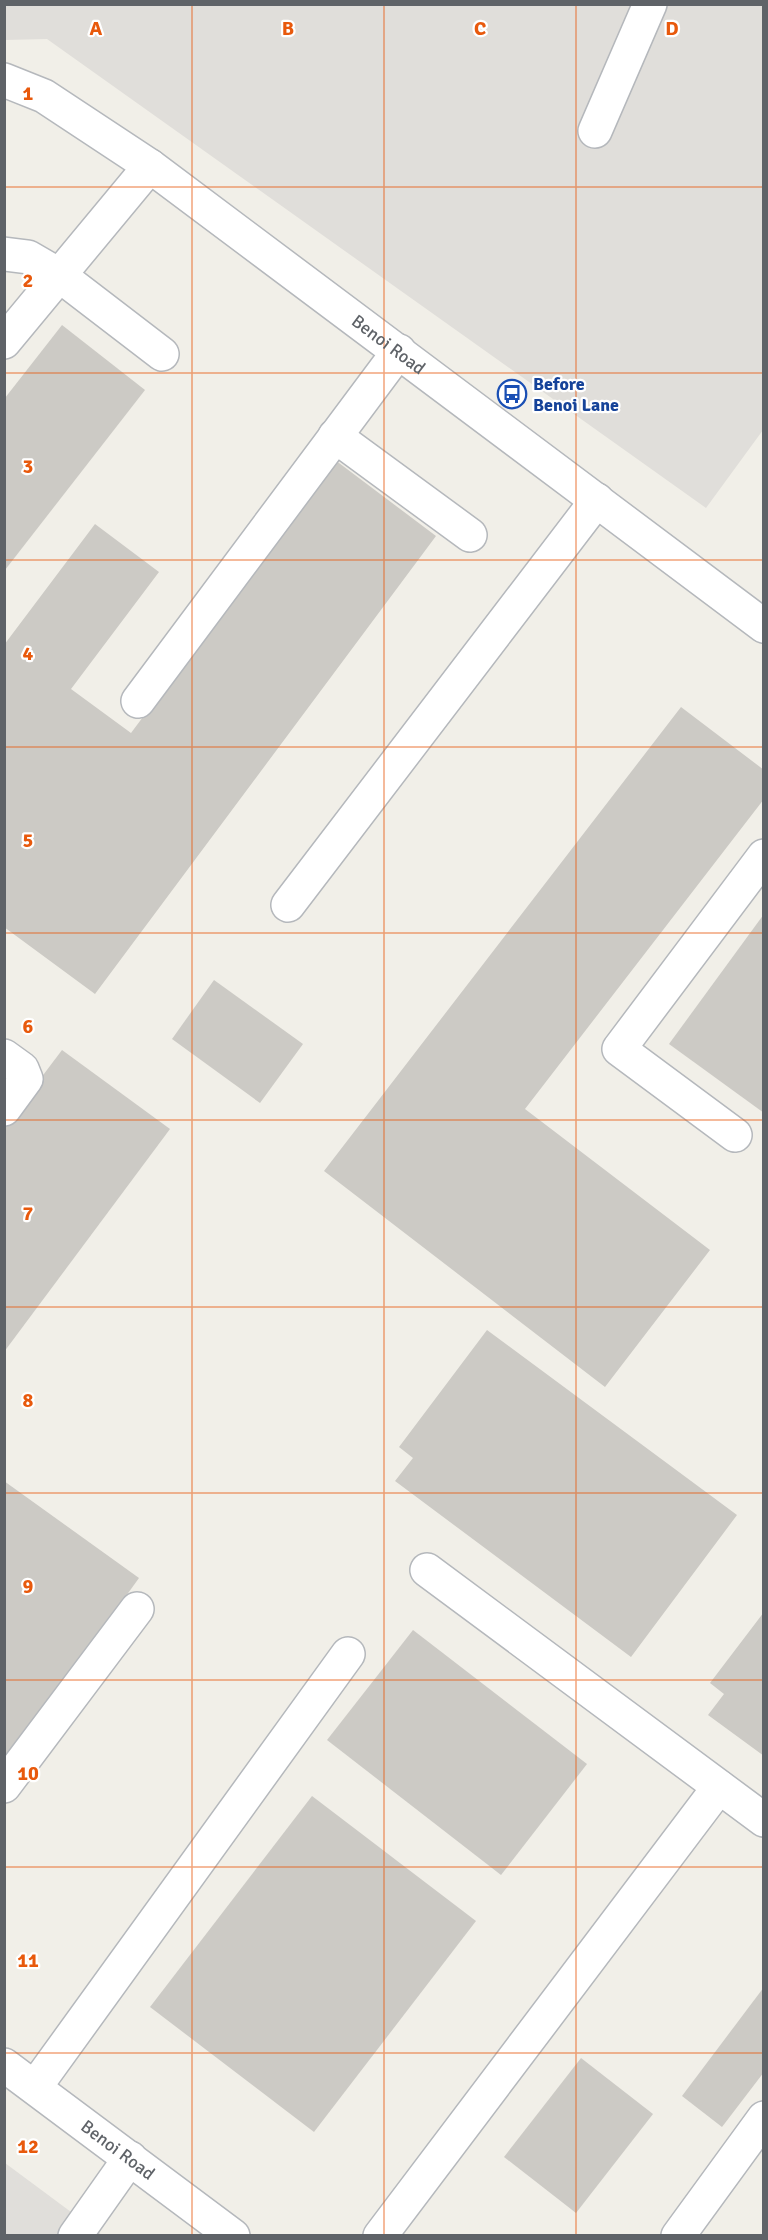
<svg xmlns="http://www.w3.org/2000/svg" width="768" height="2240" font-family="Signika,sans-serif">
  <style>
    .industrial { fill: #e0deda }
    .building { fill: #cccac5 }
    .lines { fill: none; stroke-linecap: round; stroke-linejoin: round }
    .minor-casing { stroke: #b5b8bc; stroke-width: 36 }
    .minor { stroke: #fff; stroke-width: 33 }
    .grid { fill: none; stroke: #e8590c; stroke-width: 1.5; stroke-opacity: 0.55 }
    .labels { text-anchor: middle; stroke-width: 4.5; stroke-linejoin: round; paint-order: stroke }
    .street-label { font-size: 18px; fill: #5f6368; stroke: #fff }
    .transit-label { font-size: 18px; font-weight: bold; fill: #164399; stroke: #fff; text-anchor: start }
    .grid-label { font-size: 20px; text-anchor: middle; font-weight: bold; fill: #e8590c; stroke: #fff; stroke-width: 4.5; stroke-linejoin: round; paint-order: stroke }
  </style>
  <rect width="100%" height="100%" fill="#f1efe8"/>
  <g class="industrial">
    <polygon points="4,5 763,5 763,430 706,508 47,39 5,40"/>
    <polygon points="5,2163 102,2235 5,2235"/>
  </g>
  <g class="building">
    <polygon points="62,325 145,390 5,570 5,398"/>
    <polygon points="335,460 436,536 95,994 4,927 4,645 95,524 159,572 71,689 131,733"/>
    <polygon points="681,707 764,770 764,799 525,1109 710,1250 605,1387 324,1171"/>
    <polygon points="764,914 764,1113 669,1044"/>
    <polygon points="214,980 303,1044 260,1103 172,1039"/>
    <polygon points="62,1050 170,1129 4,1352 4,1127"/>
    <polygon points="487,1330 737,1515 631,1657 395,1481 413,1458 399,1447"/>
    <polygon points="4,1481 139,1578 8,1759 4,1757"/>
    <polygon points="764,1612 764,1756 708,1715 724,1694 710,1683"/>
    <polygon points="413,1630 587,1764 501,1875 327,1740"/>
    <polygon points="312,1796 476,1921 314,2132 150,2007"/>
    <polygon points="764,1987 764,2072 722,2127 682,2096"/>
    <polygon points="581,2058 653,2114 576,2213 504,2157"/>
  </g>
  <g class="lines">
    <g class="minor-casing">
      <g id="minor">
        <path id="s1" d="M4,80L44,96L150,166L764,626"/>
        <polyline points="595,131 650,4"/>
        <polyline points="4,254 28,257 59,275 162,354"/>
        <polyline points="4,342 150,166"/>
        <polyline points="335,436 470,535"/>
        <polyline points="138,701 399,351"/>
        <polyline points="288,905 597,500"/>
        <polyline points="4,1056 22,1069 26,1079 4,1109"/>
        <polyline points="735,1135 619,1049 764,856"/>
        <polyline points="427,1570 764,1820"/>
        <polyline points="4,1786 137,1609"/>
        <path id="s2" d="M4,2065L233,2236"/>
        <polyline points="35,2087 348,1654"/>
        <polyline points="75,2236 130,2158"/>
        <polyline points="380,2236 719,1787"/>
        <polyline points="678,2236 764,2118"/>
      </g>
    </g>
    <use href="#minor" class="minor"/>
  </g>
  <path class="grid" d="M192,4V2236M384,4V2236M576,4V2236M4,187H764M4,373H764M4,560H764M4,747H764M4,933H764M4,1120H764M4,1307H764M4,1493H764M4,1680H764M4,1867H764M4,2053H764"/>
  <defs>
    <g id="bus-ring" transform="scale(1.5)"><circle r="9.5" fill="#fff" stroke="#1a4fb4" stroke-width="1.5"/><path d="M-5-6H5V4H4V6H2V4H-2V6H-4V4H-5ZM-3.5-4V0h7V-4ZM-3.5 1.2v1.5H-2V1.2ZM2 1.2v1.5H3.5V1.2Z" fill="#1a4fb4"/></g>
  </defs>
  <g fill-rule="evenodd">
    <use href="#bus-ring" x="512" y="394"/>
  </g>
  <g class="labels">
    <g class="street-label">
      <text dy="6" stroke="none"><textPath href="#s1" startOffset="468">Benoi Road</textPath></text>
      <text dy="6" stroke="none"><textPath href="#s2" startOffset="142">Benoi Road</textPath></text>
    </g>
    <g class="transit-label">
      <text x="533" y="390">Before<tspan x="533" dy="21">Benoi Lane</tspan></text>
    </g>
  </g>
  <g class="grid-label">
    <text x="96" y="35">A</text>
    <text x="288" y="35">B</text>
    <text x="480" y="35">C</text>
    <text x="672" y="35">D</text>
    <text x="28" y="100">1</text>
    <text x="28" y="287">2</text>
    <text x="28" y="473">3</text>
    <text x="28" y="660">4</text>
    <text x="28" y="847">5</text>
    <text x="28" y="1033">6</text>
    <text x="28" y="1220">7</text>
    <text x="28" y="1407">8</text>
    <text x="28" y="1593">9</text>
    <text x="28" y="1780">10</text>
    <text x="28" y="1967">11</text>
    <text x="28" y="2153">12</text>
  </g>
  <rect width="768" height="2240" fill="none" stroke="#5f6368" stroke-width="12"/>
</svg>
